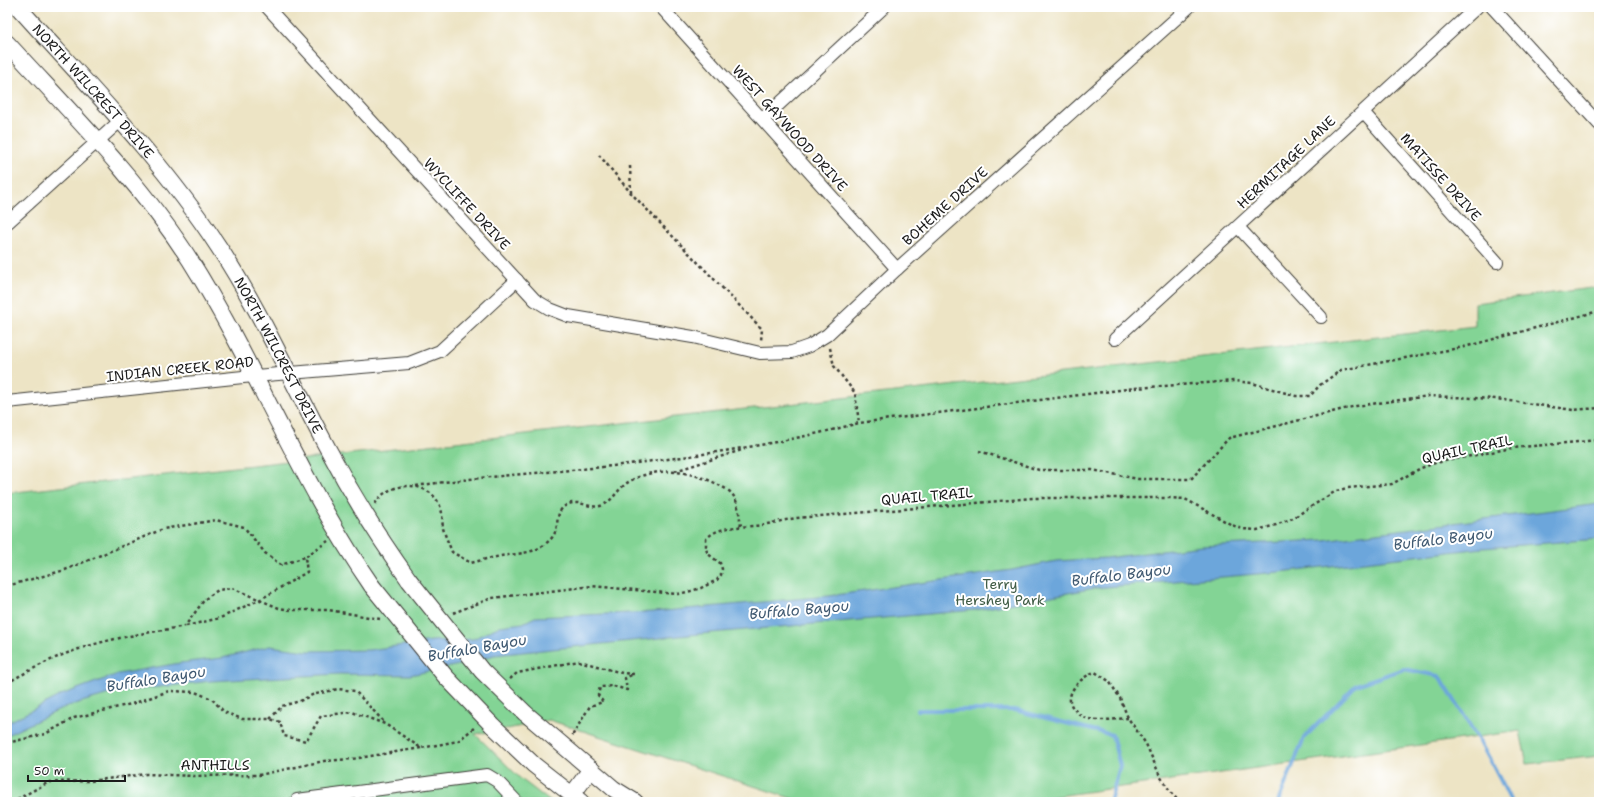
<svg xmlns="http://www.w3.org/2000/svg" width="1606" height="809" font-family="'Shantell Sans',sans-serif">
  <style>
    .green { fill: #83d495; stroke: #507858 }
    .water { fill: #6ca6db; stroke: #44617c }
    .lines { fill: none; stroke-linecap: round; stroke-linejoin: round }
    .stream { stroke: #6ca6db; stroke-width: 4 }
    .minor-casing { stroke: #3b3a35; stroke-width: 14 }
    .major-casing { stroke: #3b3a35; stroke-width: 18 }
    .path { stroke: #3b3a35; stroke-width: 2.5; stroke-dasharray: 3 3; stroke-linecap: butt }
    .minor { stroke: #fff; stroke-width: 12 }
    .major { stroke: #fff; stroke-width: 16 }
    .major-bridge-casing { stroke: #3b3a35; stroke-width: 18; stroke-linecap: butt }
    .major-bridge { stroke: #fff; stroke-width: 16 }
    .labels { text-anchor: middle; stroke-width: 4; stroke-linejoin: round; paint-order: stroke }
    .street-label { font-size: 14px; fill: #1c1c1c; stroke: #fff }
    .park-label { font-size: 14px; fill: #405c46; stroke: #fff }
    .water-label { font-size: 15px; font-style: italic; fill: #405a72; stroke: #fff }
  </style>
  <rect width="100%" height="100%" fill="#fff"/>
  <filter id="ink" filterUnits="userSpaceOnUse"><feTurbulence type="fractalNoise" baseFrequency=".025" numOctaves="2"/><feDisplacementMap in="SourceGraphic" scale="8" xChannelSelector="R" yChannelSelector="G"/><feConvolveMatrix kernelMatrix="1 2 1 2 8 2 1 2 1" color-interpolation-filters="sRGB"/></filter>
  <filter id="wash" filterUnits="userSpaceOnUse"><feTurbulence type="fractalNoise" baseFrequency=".012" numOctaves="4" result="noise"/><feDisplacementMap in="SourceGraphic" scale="16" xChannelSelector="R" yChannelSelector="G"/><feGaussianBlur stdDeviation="0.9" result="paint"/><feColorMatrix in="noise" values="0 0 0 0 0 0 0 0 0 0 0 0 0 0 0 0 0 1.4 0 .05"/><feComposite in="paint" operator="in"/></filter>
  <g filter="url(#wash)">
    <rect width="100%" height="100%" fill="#ede4c5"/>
    <polygon class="green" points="1599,287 1599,756 1527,764 1520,731 1015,802 803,802 549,720 498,731 475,734 521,779 551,802 7,802 7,493 1475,326 1475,303"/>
    <polygon class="water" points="1599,504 1599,539 1483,548 1280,572 1095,588 976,610 699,634 494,655 469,663 410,675 340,674 211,681 116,692 68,706 7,735 7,723 61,695 118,674 180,663 222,658 270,646 306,651 369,650 432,641 473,639 500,626 523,623 535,617 653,612 829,596 1012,570 1056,561 1106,558 1202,546 1323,540"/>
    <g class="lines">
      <g class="stream">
        <polyline points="918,710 1015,710 1112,735 1120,766 1110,802"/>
        <path d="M1278,802L1304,738L1356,685L1404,669L1439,676C1465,716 1491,758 1511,802"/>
      </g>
    </g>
  </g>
  <g filter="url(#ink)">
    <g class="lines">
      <g class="minor-casing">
        <g id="minor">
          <polyline points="267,7 535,300 550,309 568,316 693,337 760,353 792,352 809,346 827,335 897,269 1189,7"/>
          <polyline points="661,7 897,269"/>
          <polyline points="1492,7 1599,124"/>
          <polyline points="1363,112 1497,262"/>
          <polyline points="763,119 884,7"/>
          <polyline points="7,223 120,121"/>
          <polyline points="1238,227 1321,317"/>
          <polyline points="1115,339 1477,7"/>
          <polyline points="7,402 243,377 409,363 440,351 517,280"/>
          <polyline points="297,802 297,800 487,775 497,781 517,802"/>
        </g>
      </g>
      <g class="major-casing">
        <g id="major">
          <path id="s1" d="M18,7C87,84 161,159 218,246C261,311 291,381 328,449C352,495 379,538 409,580"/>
          <path d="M7,43C70,112 139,180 190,260C256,365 301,484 372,586"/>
          <polyline points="525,713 614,789 635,802"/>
          <polyline points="492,725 534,765 581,802"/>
          <polyline points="572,795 591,769"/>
        </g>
      </g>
      <g class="path">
        <polyline points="599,155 631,193 762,329 761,341"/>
        <polyline points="630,166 631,192"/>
        <polyline points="830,348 834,366 855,393 859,423"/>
        <polyline points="979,451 1039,470 1092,470 1138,479 1191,479 1229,438 1356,406 1429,396 1497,399 1573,410 1599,408"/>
        <polyline points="675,471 745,449"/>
        <path d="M416,486C480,476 547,473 612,466C695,456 778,445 859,423L1135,388L1234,381L1252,383L1296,396H1310L1320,385L1341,370L1464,347L1599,311"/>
        <path d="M375,504C380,495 389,489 399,487C417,483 436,491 441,509C443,515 442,522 443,528C445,536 449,544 452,552L471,563C481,560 491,558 501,556C513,554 528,554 539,548C543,546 551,540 553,536C560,527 554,513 565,506C579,497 590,511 603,505C615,499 618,487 632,480C659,466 691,471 717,484C722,487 729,490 732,494C739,502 739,515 741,526"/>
        <polyline points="7,586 65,570 163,529 216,520 244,527 265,553 281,565 305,557"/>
        <path d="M453,613L492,598L592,586L666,593L678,594L691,591L701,588L717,580L721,575L722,569L720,563L708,554L706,549V539C720,524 744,528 762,525C773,523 785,520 796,518L1034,498H1169L1185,499L1232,525L1242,529L1257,530L1276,525L1293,518L1336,491L1347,488L1392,484L1421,468L1435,463L1512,448L1599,440"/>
        <polyline points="186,626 220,618 261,599 307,572 305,557 328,541"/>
        <polyline points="510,679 517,673 579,661 622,673 634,674 625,678 627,690 613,686 600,687 598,695 603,702 590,706 572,736"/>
        <path d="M7,683C30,670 54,657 79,649C114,637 149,633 185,626L205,599L218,590L232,588L279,608L291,610H329L380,619"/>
        <path d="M1128,718C1114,719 1094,723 1081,716C1079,715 1076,711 1074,709C1061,695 1082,676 1095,672L1109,681L1120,698L1128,718L1146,744L1160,776L1170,791L1179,802"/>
        <polyline points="270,719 282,706 300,701 312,695 338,689 355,691 385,723"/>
        <polyline points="7,743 45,734 74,718 135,703 169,691 195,692 212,699 224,712 242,719 270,719 280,722 284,736 306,741 321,716 352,712 385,724 421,748 458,741 475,727"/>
        <polyline points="12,802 49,782 90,781 146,774 193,776 259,775 324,761 352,759 421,748"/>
      </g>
      <use href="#minor" class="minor"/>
      <use href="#major" class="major"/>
      <g class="major-bridge-casing">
        <g id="major-bridge">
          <polyline points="409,580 482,671 525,713"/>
          <polyline points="372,586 445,676 492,725"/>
        </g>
      </g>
      <use href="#major-bridge" class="major-bridge"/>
    </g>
  </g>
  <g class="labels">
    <g class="street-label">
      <text dy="5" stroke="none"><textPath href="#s1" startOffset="113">NORTH WILCREST DRIVE</textPath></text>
      <text transform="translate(790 128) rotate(48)" y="5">WEST GAYWOOD DRIVE</text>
      <text transform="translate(1286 162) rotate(-43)" y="5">HERMITAGE LANE</text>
      <text transform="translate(1441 177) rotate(48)" y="5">MATISSE DRIVE</text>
      <text transform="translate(467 204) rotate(47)" y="5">WYCLIFFE DRIVE</text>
      <text transform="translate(945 206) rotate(-42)" y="5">BOHEME DRIVE</text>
      <text dy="5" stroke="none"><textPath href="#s1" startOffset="437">NORTH WILCREST DRIVE</textPath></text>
      <text transform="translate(180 369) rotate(-6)" y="5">INDIAN CREEK ROAD</text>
      <text transform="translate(1467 449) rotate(-12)" y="5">QUAIL TRAIL</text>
      <text transform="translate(927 496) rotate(-5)" y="5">QUAIL TRAIL</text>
      <text x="215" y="770">ANTHILLS</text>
    </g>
    <g class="park-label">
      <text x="1000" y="589">Terry<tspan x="1000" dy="16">Hershey Park</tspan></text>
    </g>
    <g class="water-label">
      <text transform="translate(1443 539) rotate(-7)" y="5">Buffalo Bayou</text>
      <text transform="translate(1121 575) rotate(-7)" y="5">Buffalo Bayou</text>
      <text transform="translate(799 610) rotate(-5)" y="5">Buffalo Bayou</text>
      <text transform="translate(477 648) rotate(-10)" y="5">Buffalo Bayou</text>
      <text transform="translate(156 679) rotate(-9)" y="5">Buffalo Bayou</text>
    </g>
  </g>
  <rect width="1606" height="809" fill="none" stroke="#fff" stroke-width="24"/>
  <path d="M28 775v6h97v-6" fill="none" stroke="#1c1c1c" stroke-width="2"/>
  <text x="34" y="775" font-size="12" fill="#1c1c1c" stroke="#ffffff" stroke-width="3" paint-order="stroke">50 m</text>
</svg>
